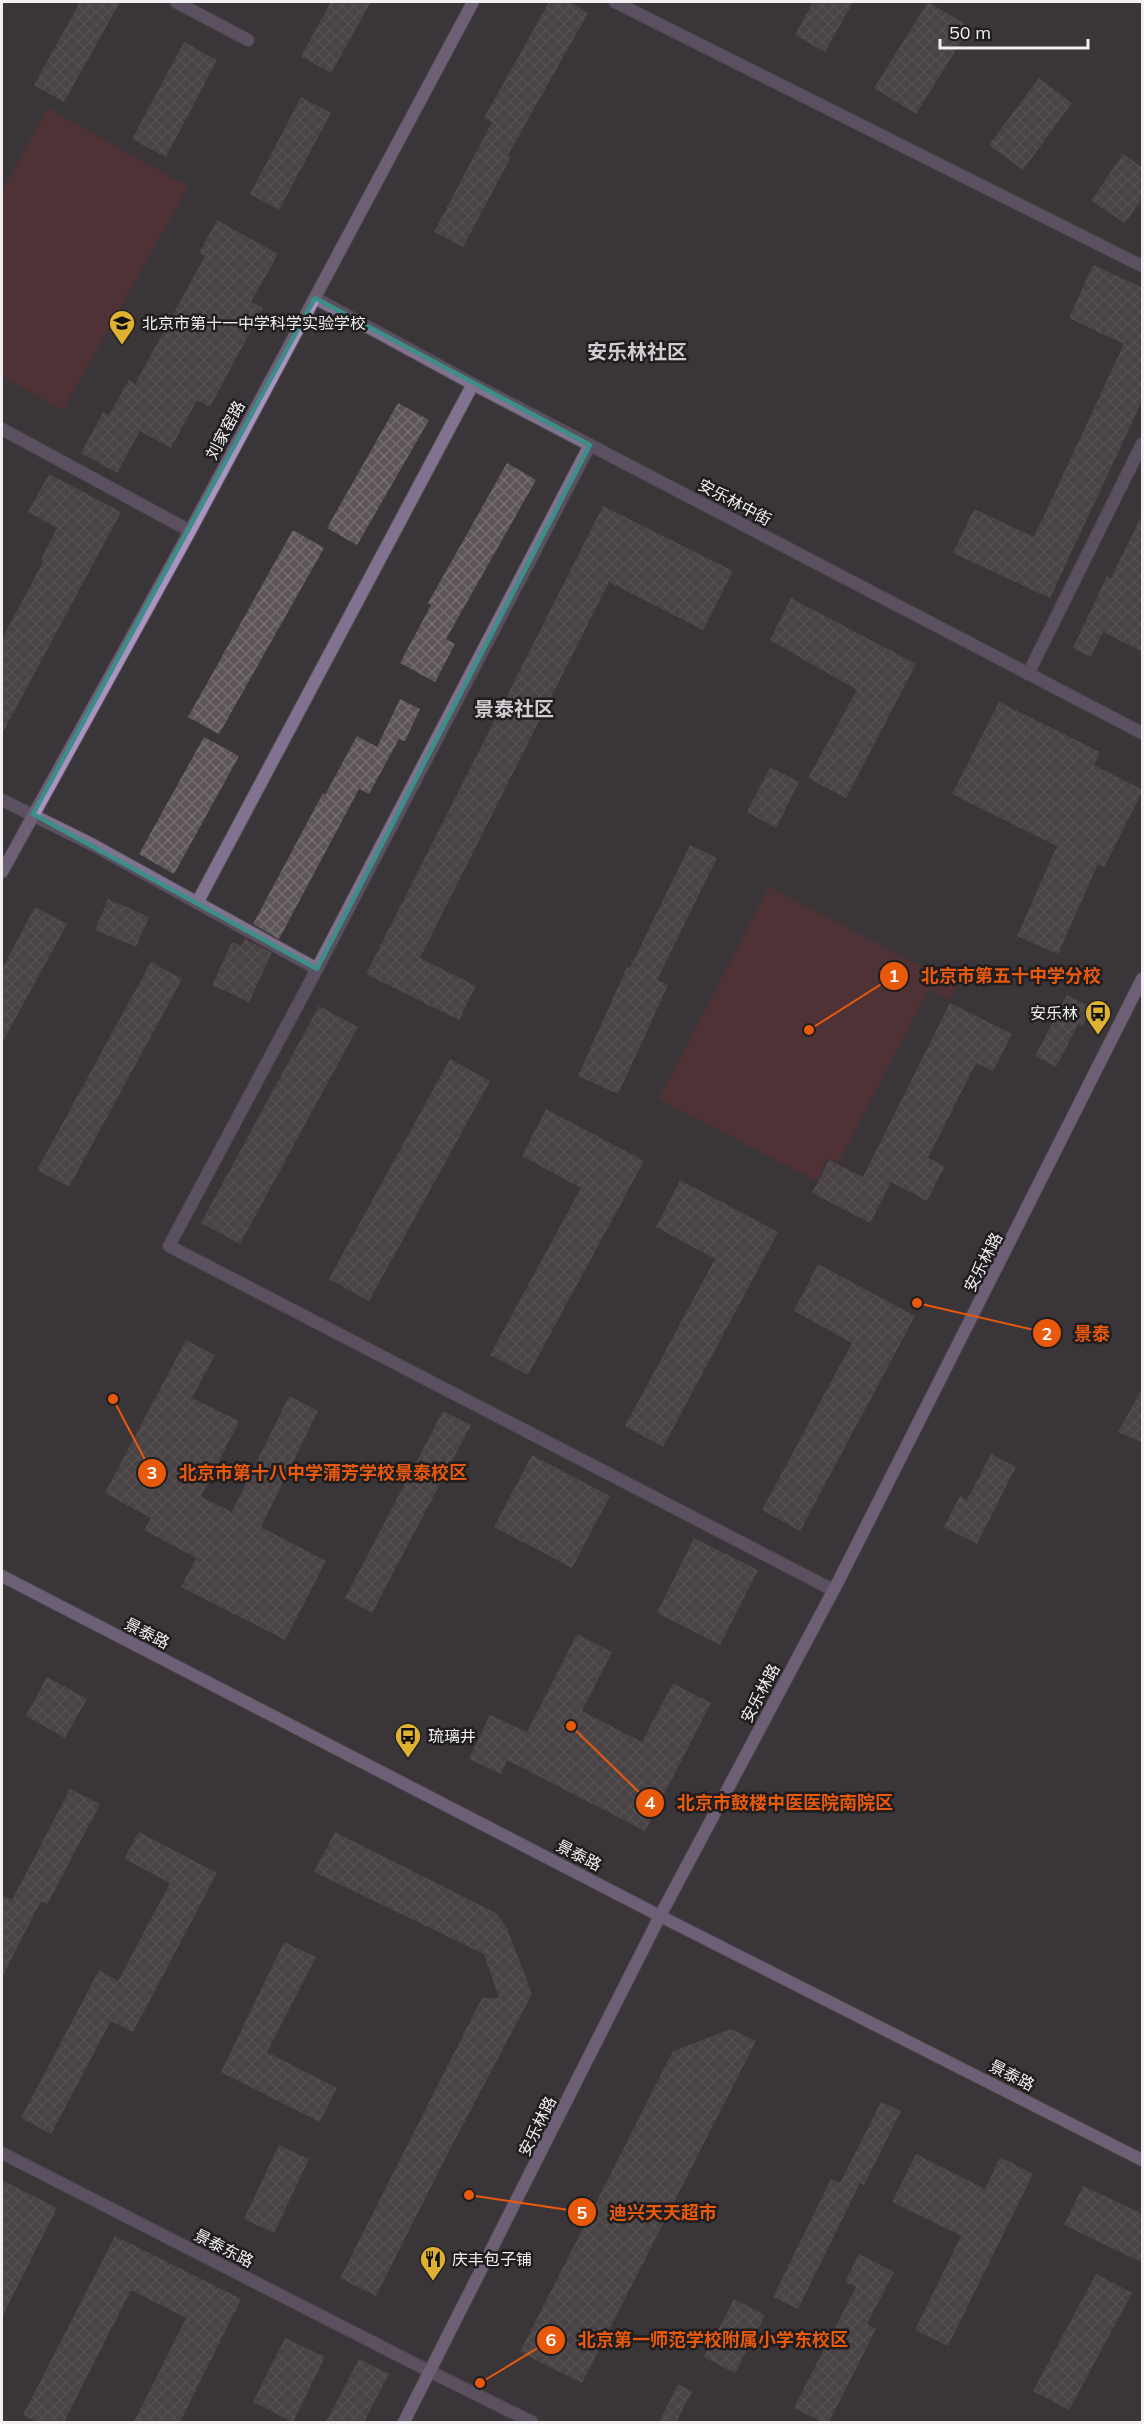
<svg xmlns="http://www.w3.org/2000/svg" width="1144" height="2424" font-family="Mulish,'Noto Sans SC',sans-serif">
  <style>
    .garden { fill: #683033 }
    .building { fill: url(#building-cross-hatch) }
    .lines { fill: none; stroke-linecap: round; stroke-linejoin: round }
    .lane-casing { stroke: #575357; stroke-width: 14 }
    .street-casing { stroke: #575357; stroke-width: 14 }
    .secondary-casing { stroke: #575357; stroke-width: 14 }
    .lane { stroke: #81728f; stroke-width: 12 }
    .street { stroke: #81728f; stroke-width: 12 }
    .secondary { stroke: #ab93c1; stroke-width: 12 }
    .marked { fill: none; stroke: #3c8e88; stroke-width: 4.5; stroke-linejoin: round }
    .labels { text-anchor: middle; stroke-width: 5; stroke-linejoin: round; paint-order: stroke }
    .poi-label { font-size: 16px; fill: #f2eff2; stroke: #201d1f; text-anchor: start }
    .street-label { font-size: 16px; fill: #f2eff2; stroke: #201d1f }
    .quarter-label { font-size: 20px; font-weight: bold; fill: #d2cbd1; stroke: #201d1f }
    .leader { fill: none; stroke: #e8590c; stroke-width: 2 }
    .callout-dot { fill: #e8590c; stroke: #201d1f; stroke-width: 2 }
    .mark-label { font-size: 18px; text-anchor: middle; font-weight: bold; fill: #fff }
    .callout-label { font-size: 18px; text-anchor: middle; font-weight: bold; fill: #e8590c; stroke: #201d1f; stroke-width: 5; stroke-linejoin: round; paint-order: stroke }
  </style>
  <defs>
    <pattern id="building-cross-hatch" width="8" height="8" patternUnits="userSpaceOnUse" patternTransform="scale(1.5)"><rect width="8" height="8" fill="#5d5557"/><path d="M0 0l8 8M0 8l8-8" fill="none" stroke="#756e70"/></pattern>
  </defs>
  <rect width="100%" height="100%" fill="#3a3539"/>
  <g class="garden">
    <polygon points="48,108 188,187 63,410 2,376 2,191"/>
    <polygon points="769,887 958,985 950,1000 929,989 838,1163 828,1158 816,1181 659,1099"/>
  </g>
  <g class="building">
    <polygon points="80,2 120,2 64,102 34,85"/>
    <polygon points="331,2 371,2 331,73 301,56"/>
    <polygon points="549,2 569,2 588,13 508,155 511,157 463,247 434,232 492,122 484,118"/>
    <polygon points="813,2 853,2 825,52 795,35"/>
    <polygon points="928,2 970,27 916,114 874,88"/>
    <polygon points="184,42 217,60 166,157 132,139"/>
    <polygon points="1039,78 1072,103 1023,170 989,145"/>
    <polygon points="301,97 331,113 279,210 250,194"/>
    <polygon points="1123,154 1143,168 1143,197 1125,223 1091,201"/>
    <polygon points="217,220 278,254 251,302 263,308 210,407 197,400 171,448 140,431 117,473 81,453 103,412 109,415 129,380 135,384 205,256 199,253"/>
    <polygon points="1093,265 1143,288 1143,399 1050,598 953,553 974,509 1034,537 1124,344 1069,318"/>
    <polygon points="398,403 429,420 357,545 327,528"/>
    <polygon points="507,463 536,480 446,639 455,644 435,682 400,663 431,605 428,603"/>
    <polygon points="49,474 121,512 2,734 2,639 43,562 42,557 57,528 28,512"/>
    <polygon points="603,506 733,571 703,630 609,582 420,958 476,986 459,1020 366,974"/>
    <polygon points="1143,513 1143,652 1103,632 1091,657 1073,648 1107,576 1111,578"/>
    <polygon points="293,530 324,548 219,734 188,717"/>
    <polygon points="791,598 916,664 846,798 808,778 857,690 770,640"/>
    <polygon points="400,699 420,709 405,741 399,739 369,794 359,789 279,939 253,924 323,793 325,795 357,736 377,747"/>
    <polygon points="999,702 1100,752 1094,765 1143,790 1104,867 1098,864 1058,954 1017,936 1057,846 952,794"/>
    <polygon points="204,737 239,756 174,874 139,854"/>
    <polygon points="770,767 799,782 776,828 747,812"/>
    <polygon points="690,845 717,858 657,980 668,985 618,1094 578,1076 627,967 630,968"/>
    <polygon points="108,899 149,917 136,947 95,930"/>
    <polygon points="35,907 67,924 2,1043 2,969"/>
    <polygon points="245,939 272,953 249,1002 212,985 232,942 241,946"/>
    <polygon points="151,962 182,979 69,1187 37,1170"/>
    <polygon points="1067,995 1092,1008 1082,1026 1078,1024 1056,1067 1035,1056"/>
    <polygon points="950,1003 1012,1034 993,1071 976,1063 928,1158 945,1166 927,1201 891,1182 870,1223 812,1193 829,1160 863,1177"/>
    <polygon points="319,1006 358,1027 240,1244 201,1223"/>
    <polygon points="450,1059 490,1081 369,1301 329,1279"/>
    <polygon points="546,1109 644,1161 528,1375 490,1355 581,1188 522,1156"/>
    <polygon points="680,1180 778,1232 663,1447 625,1426 715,1259 656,1227"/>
    <polygon points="818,1264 915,1316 800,1531 762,1510 852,1343 794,1311"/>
    <polygon points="186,1340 215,1355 192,1398 239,1421 201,1497 232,1512 289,1396 318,1411 261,1527 326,1561 285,1640 181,1587 196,1558 144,1530 151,1518 105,1493"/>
    <polygon points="1143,1387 1143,1443 1118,1432"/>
    <polygon points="443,1411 471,1425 372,1613 345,1598"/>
    <polygon points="991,1454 1016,1467 977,1544 944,1527 960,1496 967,1500"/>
    <polygon points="532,1455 610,1496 572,1568 494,1527"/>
    <polygon points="694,1538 758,1570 720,1645 657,1613"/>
    <polygon points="577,1634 612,1652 582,1711 642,1742 673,1683 711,1703 645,1831 507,1760 501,1774 469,1759 490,1715 527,1732"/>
    <polygon points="47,1677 87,1699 65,1738 26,1716"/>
    <polygon points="70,1789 100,1804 47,1905 41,1901 2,1977 2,1895 12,1900"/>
    <polygon points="139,1832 217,1873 133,2032 111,2021 51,2134 21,2118 99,1970 118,1981 170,1883 124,1859"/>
    <polygon points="335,1832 496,1913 507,1928 532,1994 448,2153 376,2296 340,2278 482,1998 499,1998 484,1954 314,1872"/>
    <polygon points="284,1942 316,1957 267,2052 337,2088 320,2122 221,2072"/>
    <polygon points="731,2029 756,2041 582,2383 520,2352 673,2051"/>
    <polygon points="881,2102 901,2111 864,2185 860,2183 798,2309 773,2297 831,2179 840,2183"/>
    <polygon points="279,2145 309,2159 274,2233 244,2219"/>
    <polygon points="916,2154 985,2189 1000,2157 1033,2174 948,2346 915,2330 961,2236 892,2202"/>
    <polygon points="2,2180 57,2208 2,2317"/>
    <polygon points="1083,2186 1143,2214 1143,2263 1064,2225"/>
    <polygon points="115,2236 241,2299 180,2422 134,2422 186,2318 131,2290 64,2422 37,2422 23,2415"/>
    <polygon points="859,2254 894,2272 867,2324 876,2329 829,2422 822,2422 794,2408 856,2287 845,2282"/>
    <polygon points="1096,2274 1132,2293 1069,2410 1033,2391"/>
    <polygon points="734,2299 765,2315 735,2373 704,2357"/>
    <polygon points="285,2338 325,2357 293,2422 253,2402"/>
    <polygon points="359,2359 389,2374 364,2422 326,2422"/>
    <polygon points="678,2384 692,2392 676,2422 659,2422"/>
  </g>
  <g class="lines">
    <g class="lane-casing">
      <polyline id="lane" points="431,2372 532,2422"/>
    </g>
    <g class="street-casing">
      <g id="street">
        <polyline points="176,2 248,40"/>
        <polyline points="615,2 1142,266"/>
        <polyline points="315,298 473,384 1142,733"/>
        <polyline points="2,429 190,531"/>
        <polyline points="590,445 317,969 169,1246 833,1590"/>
        <polyline points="1028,674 1142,444"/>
        <polyline points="2,800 93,845 317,969"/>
        <polyline points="197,903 473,384"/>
        <polyline points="2,2153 431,2372"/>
      </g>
    </g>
    <g class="secondary-casing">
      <g id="secondary">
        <polyline points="2,872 190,531 473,2"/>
        <polyline points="2,1576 660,1916 1142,2160"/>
        <polyline points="404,2422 660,1916 839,1580 1142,979"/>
      </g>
    </g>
    <use href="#lane" class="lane"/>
    <use href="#street" class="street"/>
    <use href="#secondary" class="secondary"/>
  </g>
  <path d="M0 0H1144V2424H0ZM315,298L590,445L317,969L33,814Z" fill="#3a3539" fill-opacity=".55" fill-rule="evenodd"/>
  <path class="marked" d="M315,298L590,445L317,969L33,814Z"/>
  <defs>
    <g id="school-pin" transform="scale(1.35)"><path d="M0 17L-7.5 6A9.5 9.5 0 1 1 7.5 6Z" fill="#deb133" stroke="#201d1f"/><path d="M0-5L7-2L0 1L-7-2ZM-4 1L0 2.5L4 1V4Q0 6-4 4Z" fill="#111"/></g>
    <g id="bus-pin" transform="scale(1.35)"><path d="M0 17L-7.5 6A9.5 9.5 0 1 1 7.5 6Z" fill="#deb133" stroke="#201d1f"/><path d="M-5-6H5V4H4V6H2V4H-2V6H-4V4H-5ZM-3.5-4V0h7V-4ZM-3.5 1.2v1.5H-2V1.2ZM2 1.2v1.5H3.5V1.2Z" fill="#111"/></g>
    <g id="restaurant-pin" transform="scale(1.35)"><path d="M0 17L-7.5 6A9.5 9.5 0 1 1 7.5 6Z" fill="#deb133" stroke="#201d1f"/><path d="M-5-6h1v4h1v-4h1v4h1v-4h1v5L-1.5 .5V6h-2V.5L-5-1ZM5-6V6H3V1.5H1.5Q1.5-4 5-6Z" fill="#111"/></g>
  </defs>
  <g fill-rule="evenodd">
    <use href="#school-pin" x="122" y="323"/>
    <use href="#bus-pin" x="1098" y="1013"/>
    <use href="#bus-pin" x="408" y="1736"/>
    <use href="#restaurant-pin" x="433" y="2259"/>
  </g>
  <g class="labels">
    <g class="poi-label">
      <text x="142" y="329">北京市第十一中学科学实验学校</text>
      <text x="1078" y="1019" text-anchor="end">安乐林</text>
      <text x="428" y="1742">琉璃井</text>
      <text x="452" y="2265">庆丰包子铺</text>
    </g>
    <g class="street-label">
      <text transform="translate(225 430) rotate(-62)" y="6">刘家窑路</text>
      <text transform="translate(735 502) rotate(28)" y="6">安乐林中街</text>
      <text transform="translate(983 1262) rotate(-63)" y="6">安乐林路</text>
      <text transform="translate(147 1633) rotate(27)" y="6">景泰路</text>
      <text transform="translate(760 1693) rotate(-62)" y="6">安乐林路</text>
      <text transform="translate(579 1855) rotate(27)" y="6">景泰路</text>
      <text transform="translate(1012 2075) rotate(27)" y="6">景泰路</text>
      <text transform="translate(537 2126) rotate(-64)" y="6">安乐林路</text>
      <text transform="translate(224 2248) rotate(27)" y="6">景泰东路</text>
    </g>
    <g class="quarter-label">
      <text x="637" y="359">安乐林社区</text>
      <text x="514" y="716">景泰社区</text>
    </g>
  </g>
  <path class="leader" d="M809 1030L894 976M917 1303L1047 1333M113 1399L152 1473M571 1726L650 1803M469 2195L582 2212M480 2383L551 2340"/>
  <g class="callout-dot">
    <circle cx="809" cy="1030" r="6"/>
    <circle cx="917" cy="1303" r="6"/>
    <circle cx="113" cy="1399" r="6"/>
    <circle cx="571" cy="1726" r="6"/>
    <circle cx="469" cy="2195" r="6"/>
    <circle cx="480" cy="2383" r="6"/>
    <circle cx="894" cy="976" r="15"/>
    <circle cx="1047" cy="1333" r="15"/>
    <circle cx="152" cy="1473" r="15"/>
    <circle cx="650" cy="1803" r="15"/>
    <circle cx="582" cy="2212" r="15"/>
    <circle cx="551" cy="2340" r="15"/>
  </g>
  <g class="mark-label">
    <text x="894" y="982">1</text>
    <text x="1047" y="1340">2</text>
    <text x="152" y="1479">3</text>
    <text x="650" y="1809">4</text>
    <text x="582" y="2219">5</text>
    <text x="551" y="2346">6</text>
  </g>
  <g class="callout-label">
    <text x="1011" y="982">北京市第五十中学分校</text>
    <text x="1092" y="1340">景泰</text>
    <text x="323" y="1479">北京市第十八中学蒲芳学校景泰校区</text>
    <text x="785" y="1809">北京市鼓楼中医医院南院区</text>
    <text x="663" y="2219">迪兴天天超市</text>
    <text x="713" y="2346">北京第一师范学校附属小学东校区</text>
  </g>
  <rect width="1144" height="2424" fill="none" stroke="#f2eff2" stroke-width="6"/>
  <path d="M940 39v9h148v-9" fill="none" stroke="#f2eff2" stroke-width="3"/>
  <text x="949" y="39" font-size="18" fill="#f2eff2" stroke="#201d1f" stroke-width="4.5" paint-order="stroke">50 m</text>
</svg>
